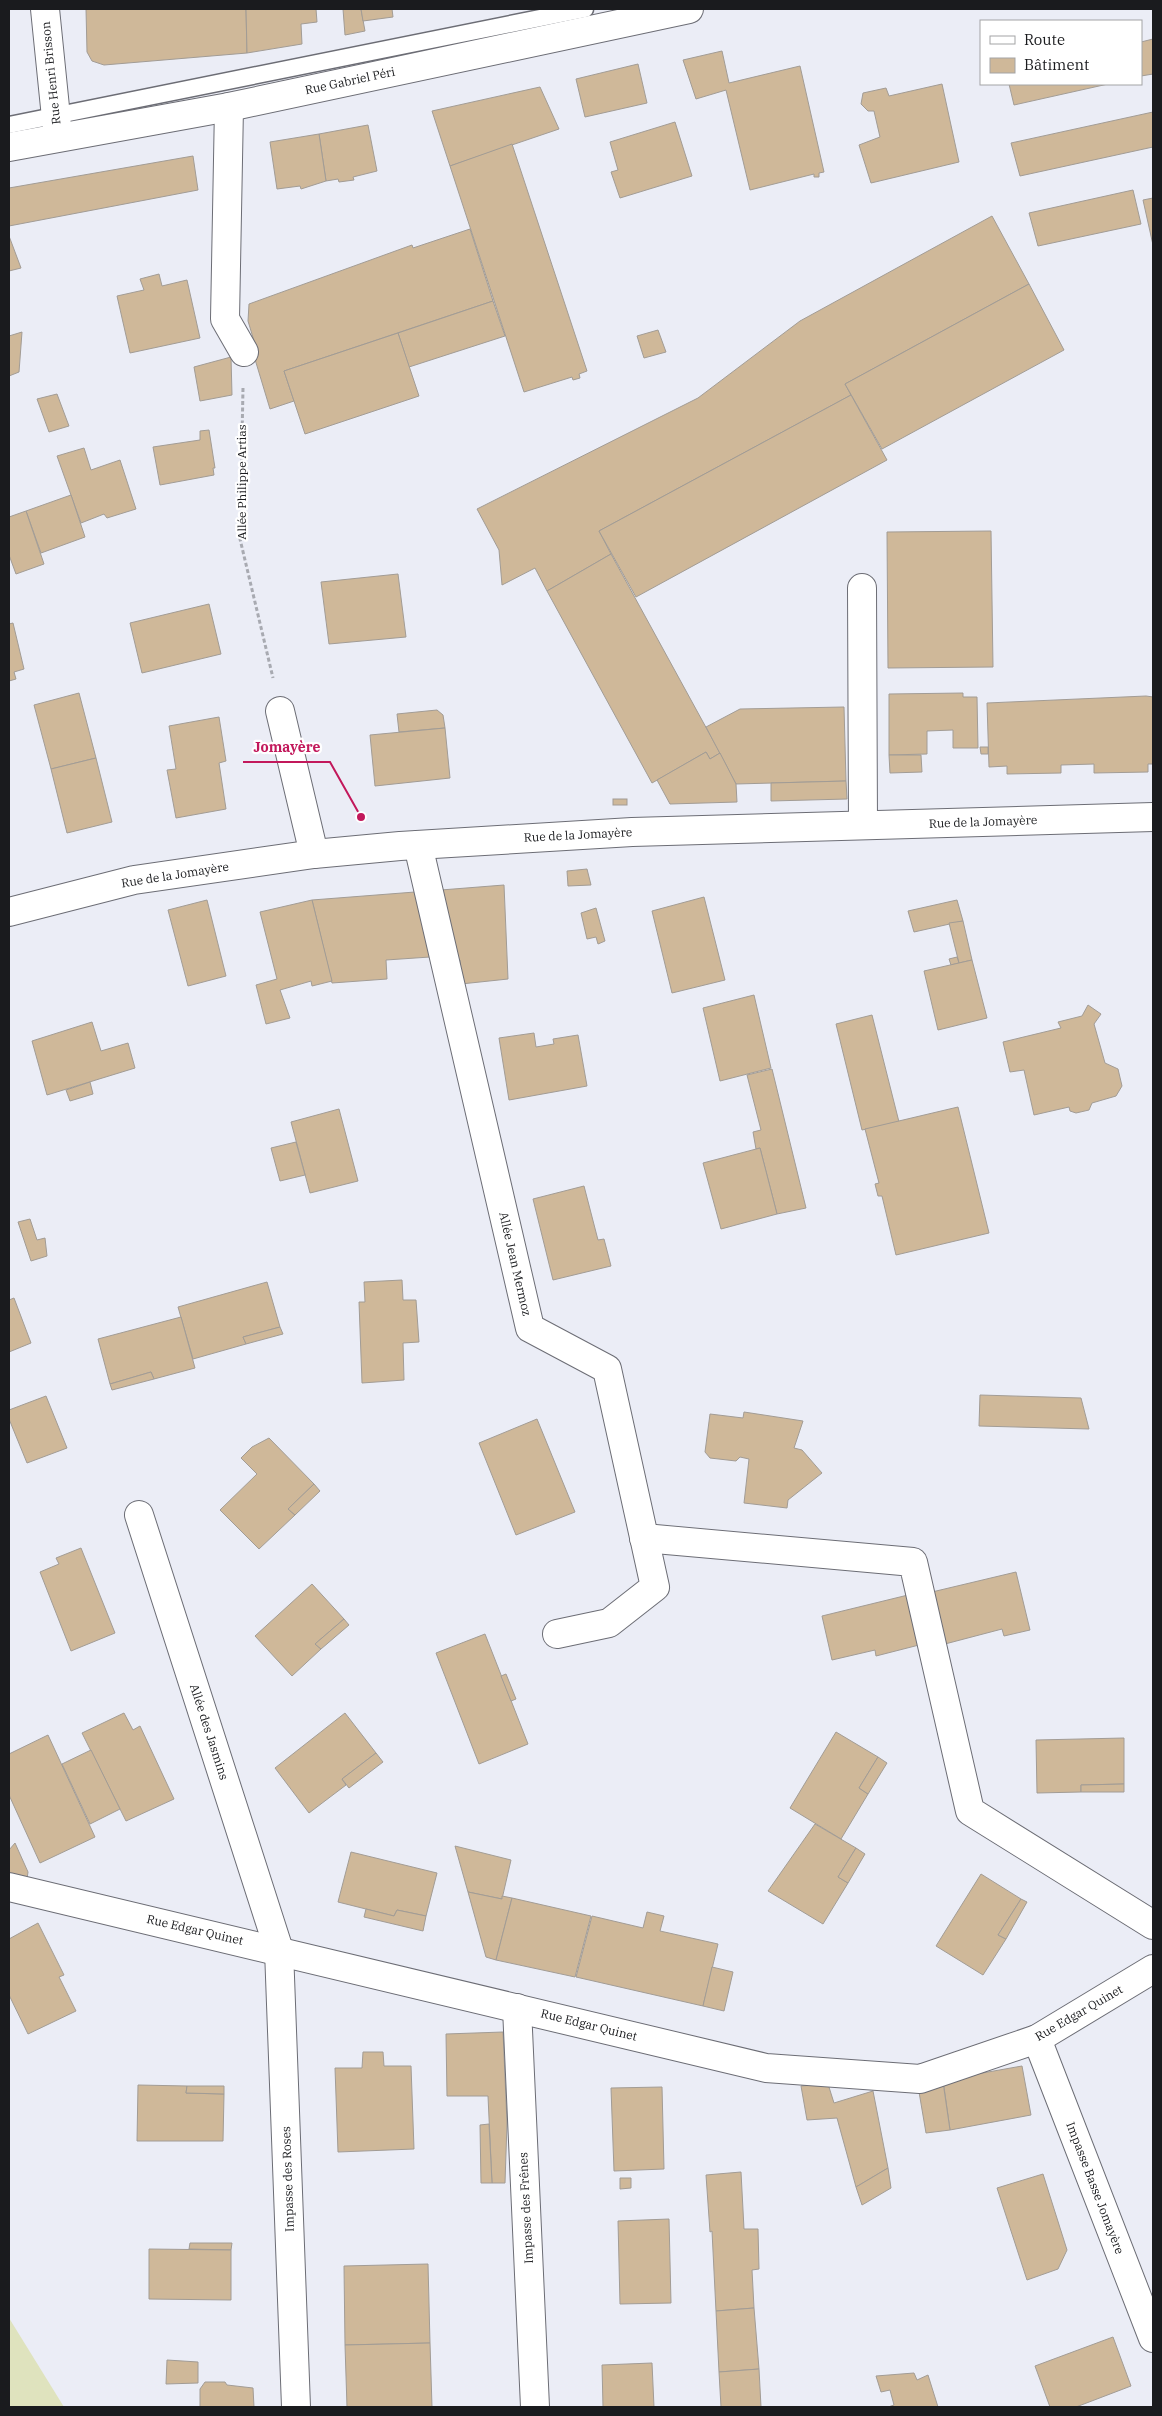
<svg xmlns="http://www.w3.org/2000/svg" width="1162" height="2416" font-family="'IBM Plex Serif',serif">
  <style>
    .green { fill: #dfe3be }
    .building { fill: #cfb899; stroke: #a29c95 }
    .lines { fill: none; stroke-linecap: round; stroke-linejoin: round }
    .service-casing { stroke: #6c6d75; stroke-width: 19 }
    .minor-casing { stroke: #6c6d75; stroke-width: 30 }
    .secondary-casing { stroke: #6c6d75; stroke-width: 30 }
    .path { stroke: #a8aab1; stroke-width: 3; stroke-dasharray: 4 2.5; stroke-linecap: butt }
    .service { stroke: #fff; stroke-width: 16 }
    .minor { stroke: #fff; stroke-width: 28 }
    .secondary { stroke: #fff; stroke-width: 28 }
    .labels { text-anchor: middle; stroke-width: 4.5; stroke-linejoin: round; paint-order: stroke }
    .street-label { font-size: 12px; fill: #1a1b1e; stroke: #fff }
    .leader { fill: none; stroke: #c2185b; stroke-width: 2 }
    .callout-dot { fill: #c2185b; stroke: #fff; stroke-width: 2 }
    .callout-label { font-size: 14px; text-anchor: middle; font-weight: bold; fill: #c2185b; stroke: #fff; stroke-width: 4.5; stroke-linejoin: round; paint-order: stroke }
  </style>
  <rect width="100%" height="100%" fill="#ebedf6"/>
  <polygon class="green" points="9,2318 64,2407 9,2407"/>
  <g class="building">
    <polygon points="86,9 246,9 247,53 104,65 92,61 87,52"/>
    <polygon points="246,9 316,9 317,22 301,24 302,44 247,53"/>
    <polygon points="343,9 361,9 365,31 345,35"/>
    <polygon points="361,9 392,9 393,17 363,21"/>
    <polygon points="1153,39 1153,74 1141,76 1141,42"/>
    <polygon points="722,51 729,83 800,66 824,172 819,173 819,177 814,177 814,174 750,190 726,90 696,99 683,60"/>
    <polygon points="638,64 647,103 585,117 576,79"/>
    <polygon points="942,84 959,162 871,183 859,145 880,137 874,111 868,111 861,104 863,93 886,88 889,96"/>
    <polygon points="1009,84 1108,84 1014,105"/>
    <polygon points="540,87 559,129 450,166 432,111"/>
    <polygon points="1153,112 1153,147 1020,176 1011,143"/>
    <polygon points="675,122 692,176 620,198 611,172 618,170 610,142"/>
    <polygon points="368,125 377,171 353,177 354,180 339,182 338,179 326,181 319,134"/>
    <polygon points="319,134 326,181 301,189 300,186 277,189 270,142"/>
    <polygon points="512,144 587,371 579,374 580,378 573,380 572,377 524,392 450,166"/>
    <polygon points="193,156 198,190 9,226 9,188"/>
    <polygon points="1133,190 1141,224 1038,246 1029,213"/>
    <polygon points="1153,198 1153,245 1143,200"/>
    <polygon points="992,216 1029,284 845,384 851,395 599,531 611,554 547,591 535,568 502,585 499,550 477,509 698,398 800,321"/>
    <polygon points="470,229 493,301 284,371 294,401 270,409 254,356 258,354 248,321 249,304 412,245 413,248"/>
    <polygon points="9,236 21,268 9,271"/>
    <polygon points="159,274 162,286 187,280 200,338 130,353 117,296 144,290 140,279"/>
    <polygon points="1029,284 1064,350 882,449 845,384"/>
    <polygon points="493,301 505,336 409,367 398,333"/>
    <polygon points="658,330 666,352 644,358 637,336"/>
    <polygon points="22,332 19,372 9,376 9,336"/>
    <polygon points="398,333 419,396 305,434 284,371"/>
    <polygon points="231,357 232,395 200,401 194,367"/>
    <polygon points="57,394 69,426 49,432 37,399"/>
    <polygon points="851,395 887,460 636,597 599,531"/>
    <polygon points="209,430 215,468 213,468 214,475 160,485 153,447 200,440 200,431"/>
    <polygon points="84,448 91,470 120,460 136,509 107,518 104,514 81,523 57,456"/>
    <polygon points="71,495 85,537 41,553 26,511"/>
    <polygon points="26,511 44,564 16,574 9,555 9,517"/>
    <polygon points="991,531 993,667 888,668 887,532"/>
    <polygon points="611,554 720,753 710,759 706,752 652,783 547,591"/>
    <polygon points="398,574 406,637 329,644 321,582"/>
    <polygon points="209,604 221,654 142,673 130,623"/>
    <polygon points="13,623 24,669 14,672 16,679 9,681 9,624"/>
    <polygon points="79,693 96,758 51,769 34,705"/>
    <polygon points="963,693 963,697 977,697 978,748 953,748 953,730 927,731 927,754 889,755 889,694"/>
    <polygon points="1146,696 1153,697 1153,764 1148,764 1148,772 1094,773 1094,764 1061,765 1061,773 1007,774 1007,766 989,767 987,703"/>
    <polygon points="844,707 846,781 736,784 706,727 740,709"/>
    <polygon points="437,710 443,715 445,728 399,732 397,714"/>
    <polygon points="219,717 226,761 219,763 226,809 176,818 167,770 176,769 169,726"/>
    <polygon points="445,728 450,778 375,786 370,735"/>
    <polygon points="980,747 988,747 988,754 981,754"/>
    <polygon points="706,752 710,759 720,753 736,784 737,802 670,804 657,780"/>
    <polygon points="889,755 921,755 922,772 890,773"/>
    <polygon points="96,758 112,822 67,833 51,769"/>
    <polygon points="846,781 847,799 771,801 771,783"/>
    <rect x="613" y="799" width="14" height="6"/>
    <polygon points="587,869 591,885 568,886 567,871"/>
    <polygon points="504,885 508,979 461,984 460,960 450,960 441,890"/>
    <polygon points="415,892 430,957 386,960 387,979 332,983 312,900"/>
    <polygon points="704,897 725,980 672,993 652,911"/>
    <polygon points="207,900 226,976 188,986 168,910"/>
    <polygon points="312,900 332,981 312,986 311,981 280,990 290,1018 266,1024 256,985 277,979 260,912"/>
    <polygon points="957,900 963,921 914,932 908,911"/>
    <polygon points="596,908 605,941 598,944 596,937 587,939 581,913"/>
    <polygon points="963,921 972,960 959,963 949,923"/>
    <polygon points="957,957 959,963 951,965 949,959"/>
    <polygon points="972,960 987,1018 938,1030 924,971"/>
    <polygon points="754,995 771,1068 720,1081 703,1008"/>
    <polygon points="1088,1005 1101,1014 1094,1024 1105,1063 1118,1069 1122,1086 1116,1096 1092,1103 1089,1110 1076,1113 1070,1111 1069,1107 1034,1115 1024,1070 1010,1072 1003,1042 1061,1028 1058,1022 1082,1016"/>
    <polygon points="872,1015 899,1122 862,1130 836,1024"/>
    <polygon points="92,1022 101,1051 128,1043 135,1068 47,1095 32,1041"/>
    <polygon points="534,1033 536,1047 554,1044 553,1039 578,1035 587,1086 509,1100 499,1038"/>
    <polygon points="772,1069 806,1208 777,1214 760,1148 756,1149 753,1132 761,1130 747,1075"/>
    <polygon points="90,1082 93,1094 70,1101 66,1090"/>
    <polygon points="958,1107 989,1233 896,1255 882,1196 878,1196 875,1184 879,1183 865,1129"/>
    <polygon points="339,1109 358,1181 310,1193 291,1122"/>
    <polygon points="296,1142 305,1175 280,1181 271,1148"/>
    <polygon points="760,1148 777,1214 721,1229 703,1163"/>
    <polygon points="584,1186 598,1240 604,1239 611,1266 553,1280 533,1199"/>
    <polygon points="30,1219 37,1240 45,1238 47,1256 31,1261 18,1222"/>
    <polygon points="402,1280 403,1300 416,1300 419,1342 403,1343 404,1380 362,1383 359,1302 365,1302 364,1282"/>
    <polygon points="267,1282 280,1327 243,1337 246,1344 193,1359 178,1307"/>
    <polygon points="14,1298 31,1343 9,1352 9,1300"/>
    <polygon points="181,1317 195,1368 154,1379 151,1372 110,1384 98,1339"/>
    <polygon points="280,1327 283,1334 246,1344 243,1337"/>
    <polygon points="151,1372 154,1379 112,1390 110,1384"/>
    <polygon points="980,1395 1081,1398 1089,1429 979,1426"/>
    <polygon points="46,1396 67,1448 27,1463 9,1419 9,1410"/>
    <polygon points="744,1412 803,1421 794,1448 802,1450 822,1473 788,1500 787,1508 744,1503 749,1459 740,1457 736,1461 710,1458 705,1452 710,1414 743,1418"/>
    <polygon points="537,1419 575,1512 516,1535 479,1443"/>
    <polygon points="269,1438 314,1484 288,1509 295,1515 259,1549 220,1510 257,1474 241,1458 252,1447"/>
    <polygon points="314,1484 320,1491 295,1515 288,1509"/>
    <polygon points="81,1548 115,1633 71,1651 40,1572 59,1564 56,1558"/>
    <polygon points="1016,1572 1030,1630 1004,1636 1002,1629 945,1644 932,1592"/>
    <polygon points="312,1584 344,1619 315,1644 321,1649 292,1676 255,1636"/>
    <polygon points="908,1595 919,1645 876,1656 875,1650 832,1660 822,1616"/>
    <polygon points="344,1619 349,1625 321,1649 315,1644"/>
    <polygon points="485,1634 528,1744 479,1764 436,1653"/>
    <polygon points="506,1674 516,1699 511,1701 501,1676"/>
    <polygon points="124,1713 133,1730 140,1726 174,1799 126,1821 82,1733"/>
    <polygon points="345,1713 376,1753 342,1779 346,1785 309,1813 275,1768"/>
    <polygon points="836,1732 878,1757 859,1788 868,1794 841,1839 790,1808"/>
    <polygon points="48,1735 95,1837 40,1863 9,1795 9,1754"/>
    <polygon points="1124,1738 1124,1784 1081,1785 1081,1792 1037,1793 1036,1740"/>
    <polygon points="91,1750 120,1809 90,1824 62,1764"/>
    <polygon points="376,1753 383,1762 349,1788 342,1779"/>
    <polygon points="878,1757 887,1763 868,1794 859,1788"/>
    <polygon points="1124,1784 1124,1792 1081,1792 1081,1785"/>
    <polygon points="815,1824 856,1848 838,1877 848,1883 823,1924 768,1891"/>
    <polygon points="15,1843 28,1872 27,1879 9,1873 9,1850"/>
    <polygon points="455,1846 511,1860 502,1899 468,1892"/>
    <polygon points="856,1848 865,1854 848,1883 838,1877"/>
    <polygon points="351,1852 437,1873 426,1916 397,1910 394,1916 338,1902"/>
    <polygon points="981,1874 1021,1899 998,1935 1006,1939 983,1975 936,1946"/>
    <polygon points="468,1892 502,1899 502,1896 512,1898 496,1960 486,1957"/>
    <polygon points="512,1898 591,1916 575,1977 496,1960"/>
    <polygon points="1021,1899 1027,1902 1006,1939 998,1935"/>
    <polygon points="366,1909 394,1916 397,1910 426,1916 423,1931 364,1917"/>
    <polygon points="647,1912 664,1916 660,1931 718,1944 703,2006 576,1977 592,1916 643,1928"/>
    <polygon points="38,1923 64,1975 59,1977 76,2011 28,2034 9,1995 9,1939"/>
    <polygon points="712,1967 733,1972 724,2011 703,2006"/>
    <polygon points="503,2032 507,2123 505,2183 492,2183 488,2096 447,2096 446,2034"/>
    <polygon points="363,2052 383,2052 384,2066 411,2066 414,2149 338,2152 335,2068 362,2068"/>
    <polygon points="1022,2066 1031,2115 950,2130 943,2080"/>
    <polygon points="943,2082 950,2130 926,2133 918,2086"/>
    <polygon points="828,2084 834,2103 873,2091 888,2168 856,2187 837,2118 807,2120 801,2086"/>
    <polygon points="138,2085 187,2086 186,2093 224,2094 223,2141 137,2141"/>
    <polygon points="187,2086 224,2086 224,2094 186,2093"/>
    <polygon points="662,2087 664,2169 614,2171 611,2088"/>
    <polygon points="489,2124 492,2183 481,2183 480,2125"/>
    <polygon points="888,2168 891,2188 862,2205 856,2187"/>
    <polygon points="741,2172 744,2229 758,2229 759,2269 752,2270 754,2308 716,2311 712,2231 710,2232 706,2175"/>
    <polygon points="1043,2174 1067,2250 1058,2269 1027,2280 997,2188"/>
    <polygon points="620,2178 631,2178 631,2188 620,2189"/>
    <polygon points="669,2219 671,2303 620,2304 618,2221"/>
    <polygon points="190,2243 232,2243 231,2250 189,2249"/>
    <polygon points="149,2249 231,2250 231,2300 149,2299"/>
    <polygon points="428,2264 430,2343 345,2345 344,2266"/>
    <polygon points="754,2308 759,2369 719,2372 716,2311"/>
    <polygon points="1113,2337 1131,2386 1076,2407 1050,2407 1035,2366"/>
    <polygon points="430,2343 432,2407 347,2407 345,2345"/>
    <polygon points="167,2360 198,2362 198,2383 166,2384"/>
    <polygon points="652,2363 654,2407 603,2407 602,2365"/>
    <polygon points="759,2369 761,2407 721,2407 719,2372"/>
    <polygon points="914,2373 917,2380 928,2375 938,2407 888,2407 894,2405 890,2390 881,2392 876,2376"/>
    <polygon points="205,2382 225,2382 227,2385 253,2388 254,2407 200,2407 200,2389"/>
  </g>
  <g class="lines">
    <g class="service-casing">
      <polyline id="service" points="9,125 585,9"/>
    </g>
    <g class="minor-casing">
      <g id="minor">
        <polyline points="45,9 58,137"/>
        <polyline points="229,107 225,319 244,352"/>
        <polyline points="862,588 863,825"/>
        <polyline points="280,711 314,854"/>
        <polyline points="418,845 530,1328 607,1369 655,1587 609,1623 557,1634"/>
        <polyline points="9,912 134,880 314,854 400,846 632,832 1153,817"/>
        <polyline points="139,1515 279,1950 296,2407"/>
        <polyline points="644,1538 913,1562 970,1811 1153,1925"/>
        <polyline points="9,1887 766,2068 920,2079 1037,2039 1153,1969"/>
        <polyline points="517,2008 535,2407"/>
        <polyline points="1037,2039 1153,2338"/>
      </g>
    </g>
    <g class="secondary-casing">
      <polyline id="secondary" points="9,147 229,107 689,9"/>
    </g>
    <polyline class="path" points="243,388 240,539 273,678"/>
    <use href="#service" class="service"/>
    <use href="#minor" class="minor"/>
    <use href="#secondary" class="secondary"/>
  </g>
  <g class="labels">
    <g class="street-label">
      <text transform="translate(51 73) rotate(-96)" y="4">Rue Henri Brisson</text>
      <text transform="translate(350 81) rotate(-12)" y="4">Rue Gabriel Péri</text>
      <text transform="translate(242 482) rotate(-90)" y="4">Allée Philippe Artias</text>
      <text transform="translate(983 822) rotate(-2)" y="4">Rue de la Jomayère</text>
      <text transform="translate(578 835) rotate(-3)" y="4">Rue de la Jomayère</text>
      <text transform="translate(175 875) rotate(-9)" y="4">Rue de la Jomayère</text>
      <text transform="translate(515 1264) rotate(77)" y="4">Allée Jean Mermoz</text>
      <text transform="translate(209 1732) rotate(72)" y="4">Allée des Jasmins</text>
      <text transform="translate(195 1930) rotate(13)" y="4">Rue Edgar Quinet</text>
      <text transform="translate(1079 2013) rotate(-30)" y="4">Rue Edgar Quinet</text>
      <text transform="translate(589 2025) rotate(14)" y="4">Rue Edgar Quinet</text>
      <text transform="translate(288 2179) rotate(-92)" y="4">Impasse des Roses</text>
      <text transform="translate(1095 2188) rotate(69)" y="4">Impasse Basse Jomayère</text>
      <text transform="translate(526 2208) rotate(-93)" y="4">Impasse des Frênes</text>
    </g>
  </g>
  <path class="leader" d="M361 817L330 762H243"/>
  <circle class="callout-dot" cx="361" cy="817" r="5"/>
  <g class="callout-label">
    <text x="287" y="752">Jomayère</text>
  </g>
  <rect width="1162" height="2416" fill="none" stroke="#1a1b1e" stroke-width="20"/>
  <rect x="980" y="20" width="162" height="65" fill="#ffffff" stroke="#a3a4a5"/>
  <rect x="990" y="36" width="25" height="8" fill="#ffffff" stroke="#a3a4a5"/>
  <text x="1024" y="45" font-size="15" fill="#1a1b1e">Route</text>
  <rect x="990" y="58" width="25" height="15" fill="#cfb899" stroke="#a3a4a5"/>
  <text x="1024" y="70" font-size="15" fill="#1a1b1e">Bâtiment</text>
</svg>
